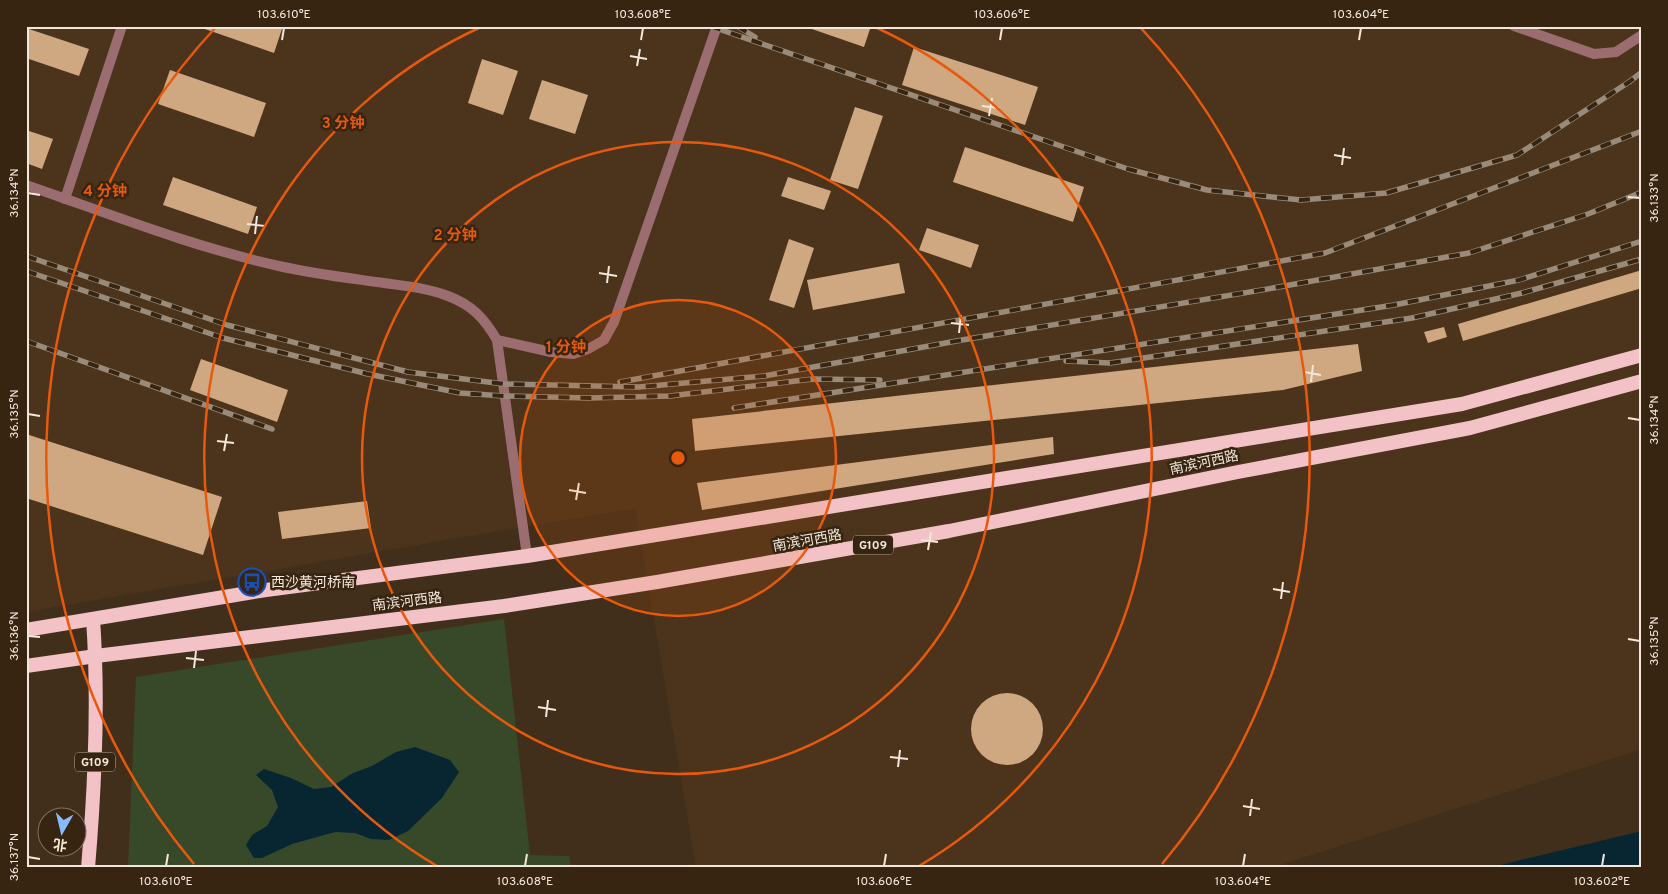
<svg xmlns="http://www.w3.org/2000/svg" width="1668" height="894" font-family="Overpass,'Noto Sans SC',sans-serif">
  <style>
    .built { fill: #4b341b }
    .green { fill: #374929 }
    .water { fill: #072632 }
    .building { fill: #cfa882 }
    .lines { fill: none; stroke-linecap: round; stroke-linejoin: round }
    .minor { stroke: #9b6d71; stroke-width: 10 }
    .tertiary { stroke: #9b6d71; stroke-width: 10 }
    .trunk { stroke: #f3c2c6; stroke-width: 14 }
    .rail-casing { stroke: #998a7a; stroke-width: 5.5 }
    .rail { stroke: #372512; stroke-width: 4; stroke-dasharray: 11; stroke-linecap: butt }
    .ticks { fill: none; stroke: #f3e7db; stroke-width: 2 }
    .ring { fill: none; stroke: #e8590c; stroke-width: 2.5 }
    .labels { text-anchor: middle; stroke-width: 5; stroke-linejoin: round; paint-order: stroke }
    .shield { fill: #372512; stroke: #bbad9f; stroke-width: 1 }
    .shield-label { font-size: 12px; font-weight: bold; fill: #f3e7db }
    .street-label { font-size: 14px; fill: #f3e7db; stroke: #372512 }
    .poi-label { font-size: 14px; fill: #f3e7db; stroke: #372512; text-anchor: start }
    .centre { fill: #e8590c; stroke: #372512; stroke-width: 2.5 }
    .ring-label { font-size: 15px; text-anchor: middle; font-weight: bold; fill: #e8590c; stroke: #372512; stroke-width: 5; stroke-linejoin: round; paint-order: stroke }
    .neatline { fill: none; stroke: #f3e7db; stroke-width: 2 }
    .ticks-label { font-size: 12px; text-anchor: middle; fill: #f3e7db }
  </style>
  <rect width="100%" height="100%" fill="#412f1b"/>
  <polygon class="built" points="26,26 1642,26 1642,749 1271,868 696,868 635,508 26,612"/>
  <polygon class="green" points="504,619 530,855 569,856 571,868 128,868 136,677"/>
  <g class="water">
    <polygon points="415,747 450,760 459,772 442,798 408,831 389,840 371,839 355,833 335,832 292,844 262,858 254,858 246,845 252,835 267,826 278,807 272,790 256,775 264,769 291,778 314,789 331,787 353,773 372,766 396,752"/>
    <polygon points="1642,831 1642,868 1488,868"/>
  </g>
  <g class="building">
    <polygon points="202,26 283,26 274,53 202,28"/>
    <polygon points="809,26 871,26 864,47 809,28"/>
    <polygon points="26,28 89,49 79,76 26,58"/>
    <polygon points="914,47 1038,87 1025,125 902,85"/>
    <polygon points="482,59 518,71 503,115 468,103"/>
    <polygon points="170,70 266,103 254,137 158,104"/>
    <polygon points="542,80 588,95 575,134 529,119"/>
    <polygon points="855,107 883,116 858,189 830,180"/>
    <polygon points="26,130 53,139 42,169 26,163"/>
    <polygon points="965,147 1084,187 1073,222 953,182"/>
    <polygon points="173,177 257,207 248,234 163,205"/>
    <polygon points="788,177 831,191 824,210 781,196"/>
    <polygon points="927,228 979,245 971,268 919,250"/>
    <polygon points="789,239 814,248 794,308 769,300"/>
    <polygon points="899,263 905,293 813,310 807,280"/>
    <polygon points="1642,270 1642,288 1463,341 1458,324"/>
    <polygon points="1444,327 1447,337 1428,343 1424,332"/>
    <polygon points="1358,344 1362,371 1283,390 695,451 692,419"/>
    <polygon points="201,359 288,390 277,422 190,390"/>
    <polygon points="26,434 222,497 203,555 26,498"/>
    <polygon points="1053,437 1054,454 702,510 697,483"/>
    <polygon points="367,501 371,528 282,539 278,512"/>
    <circle cx="1007" cy="729" r="36"/>
  </g>
  <g class="lines">
    <g class="minor">
      <polyline points="1514,26 1594,54 1616,52 1642,35"/>
      <polyline points="65,199 122,26"/>
      <polyline points="497,340 551,352 573,354 588,349 604,340 614,322 717,26"/>
    </g>
    <path class="tertiary" d="M26,185C110,214 193,247 279,266C314,274 349,278 384,283C406,286 427,288 448,296C472,305 484,318 497,340L527,556"/>
    <g class="trunk">
      <polyline points="26,630 266,590 527,556 1462,404 1642,355"/>
      <polyline points="26,666 96,656 504,606 657,582 949,531 1238,472 1470,428 1642,381"/>
      <path d="M88,868C95,785 99,702 93,619"/>
    </g>
    <g class="rail-casing">
      <g id="rail">
        <polyline points="710,26 1128,169 1207,190 1301,200 1386,193 1517,155 1629,82 1642,72"/>
        <polyline points="737,26 755,37"/>
        <polyline points="26,256 227,325 408,372 504,384 639,387 764,376 962,340 1273,288 1469,253 1588,214 1642,192"/>
        <polyline points="26,271 223,338 368,374 460,393 504,396 588,398 670,396 813,379 880,380"/>
        <polyline points="26,341 272,429"/>
        <polyline points="1066,361 1110,363 1412,318 1522,293 1642,259"/>
        <polyline points="620,382 1325,253 1642,131"/>
        <polyline points="734,408 1394,305 1519,280 1642,241"/>
      </g>
    </g>
    <use href="#rail" class="rail"/>
  </g>
  <path class="ticks" d="M282,40L284,28M641,40L643,28M1000,40L1002,28M1359,40L1361,28M630,56L647,59M637,66L640,49M982,106L999,108M989,116L992,98M1334,155L1351,158M1342,165L1344,148M28,193L40,195M1628,197L1640,198M247,224L265,226M255,234L257,216M599,273L617,276M607,283L609,266M951,323L969,325M959,333L961,315M1304,372L1321,375M1311,382L1313,365M28,414L40,416M1628,418L1640,420M217,441L234,443M224,451L227,434M569,490L586,493M576,500L579,483M921,540L938,542M928,550L931,532M1273,589L1290,592M1281,599L1283,582M28,636L40,637M1628,639L1640,641M186,658L204,660M194,668L196,651M538,707L556,710M546,717L548,700M890,757L908,759M898,767L900,750M1243,806L1260,809M1250,816L1252,799M28,857L40,859M166,866L168,854M525,866L527,854M884,866L886,854M1243,866L1245,854M1602,866L1604,854"/>
  <circle cx="678" cy="458" r="158" fill="#e8590c" fill-opacity=".12"/>
  <g class="ring">
    <circle cx="678" cy="458" r="158"/>
    <circle cx="678" cy="458" r="316"/>
    <path d="M437 866A474 474 0 0 1 481 27M875 27A474 474 0 0 1 919 866"/>
    <path d="M194 864A632 632 0 0 1 216 27M1140 27A632 632 0 0 1 1162 864"/>
  </g>
  <defs>
    <g id="bus-ring" transform="scale(1.4375)"><circle r="9.5" fill="#372512" stroke="#1a4fb4" stroke-width="1.5"/><path d="M-5-6H5V4H4V6H2V4H-2V6H-4V4H-5ZM-3.5-4V0h7V-4ZM-3.5 1.2v1.5H-2V1.2ZM2 1.2v1.5H3.5V1.2Z" fill="#1a4fb4"/></g>
  </defs>
  <g fill-rule="evenodd">
    <use href="#bus-ring" x="252" y="582"/>
  </g>
  <g class="labels">
    <g class="shield">
      <rect x="853" y="535.5" width="40" height="19" rx="4"/>
      <rect x="75" y="752.5" width="40" height="19" rx="4"/>
    </g>
    <g class="shield-label">
      <text x="873" y="549">G109</text>
      <text x="95" y="766">G109</text>
    </g>
    <g class="street-label">
      <text transform="translate(1204 462) rotate(-12)" y="5">南滨河西路</text>
      <text transform="translate(807 540) rotate(-10)" y="5">南滨河西路</text>
      <text transform="translate(407 601) rotate(-7)" y="5">南滨河西路</text>
    </g>
    <g class="poi-label">
      <text x="271" y="587">西沙黄河桥南</text>
    </g>
  </g>
  <circle cx="678" cy="458" r="8" class="centre"/>
  <g class="ring-label">
    <text x="343" y="128">3 分钟</text>
    <text x="105" y="196">4 分钟</text>
    <text x="455" y="240">2 分钟</text>
    <text x="566" y="352">1 分钟</text>
  </g>
  <rect width="1668" height="894" fill="none" stroke="#372512" stroke-width="55"/>
  <g transform="translate(62 832) rotate(188)"><circle r="24" fill="#372512" stroke="#827362"/>
  <path d="M0-4L9 19L0 12L-9 19Z" fill="#87bbfb"/>
  <text y="-8" font-size="14" font-weight="bold" text-anchor="middle" fill="#f3e7db">北</text>
  </g>
  <rect x="28" y="28" width="1612" height="838" class="neatline"/>
  <g class="ticks-label">
    <text x="284" y="18">103.610°E</text>
    <text x="643" y="18">103.608°E</text>
    <text x="1002" y="18">103.606°E</text>
    <text x="1361" y="18">103.604°E</text>
    <text transform="translate(14 193) rotate(-90)" y="4">36.134°N</text>
    <text transform="translate(1654 198) rotate(-90)" y="4">36.133°N</text>
    <text transform="translate(14 414) rotate(-90)" y="4">36.135°N</text>
    <text transform="translate(1654 420) rotate(-90)" y="4">36.134°N</text>
    <text transform="translate(14 636) rotate(-90)" y="4">36.136°N</text>
    <text transform="translate(1654 641) rotate(-90)" y="4">36.135°N</text>
    <text transform="translate(14 857) rotate(-90)" y="4">36.137°N</text>
    <text x="166" y="885">103.610°E</text>
    <text x="525" y="885">103.608°E</text>
    <text x="884" y="885">103.606°E</text>
    <text x="1243" y="885">103.604°E</text>
    <text x="1602" y="885">103.602°E</text>
  </g>
</svg>
